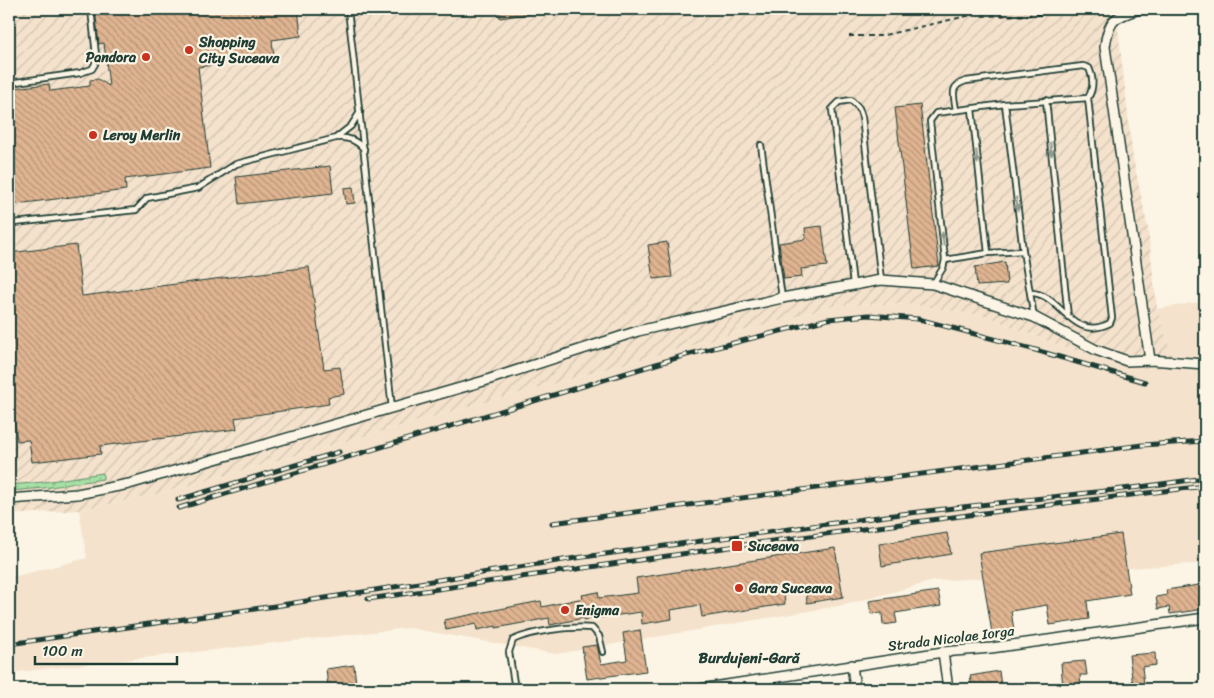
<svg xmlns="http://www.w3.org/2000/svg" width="1214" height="698" font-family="Sriracha,sans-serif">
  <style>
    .built { fill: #f4e2cc }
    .industrial { fill: url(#industrial-furrows) }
    .grass { fill: url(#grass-dots); stroke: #638e6c }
    .building { fill: url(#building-back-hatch); stroke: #1f3d34 }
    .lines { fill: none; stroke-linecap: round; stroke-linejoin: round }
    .lane-casing { stroke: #1f3d34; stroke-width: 8 }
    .street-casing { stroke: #1f3d34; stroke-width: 12 }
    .path { stroke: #1f3d34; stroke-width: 2; stroke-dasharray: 5 4; stroke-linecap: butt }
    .lane { stroke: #fcf5e5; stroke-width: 4.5 }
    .street { stroke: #fcf5e5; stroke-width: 9 }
    .rail-casing { stroke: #1f3d34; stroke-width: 5 }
    .rail { stroke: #fcf5e5; stroke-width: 3; stroke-dasharray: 9; stroke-linecap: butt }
    .oneway { fill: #8e998c }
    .poi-dot { fill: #c8321e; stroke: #fcf5e5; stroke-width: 2 }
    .labels { text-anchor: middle; stroke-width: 4.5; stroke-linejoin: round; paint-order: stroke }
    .poi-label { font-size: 14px; font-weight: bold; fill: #1f3d34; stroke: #fcf5e5; text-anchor: start }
    .street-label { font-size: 14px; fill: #1f3d34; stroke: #fcf5e5 }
    .neighbourhood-label { font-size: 15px; font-weight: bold; fill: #1f3d34; stroke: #fcf5e5 }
  </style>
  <defs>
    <pattern id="industrial-furrows" width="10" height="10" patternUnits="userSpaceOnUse" patternTransform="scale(1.25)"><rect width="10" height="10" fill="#f4e2cc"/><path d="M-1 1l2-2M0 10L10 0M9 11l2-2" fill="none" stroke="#d1c3b0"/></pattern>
    <pattern id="grass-dots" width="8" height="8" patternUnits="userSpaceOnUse" patternTransform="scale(1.25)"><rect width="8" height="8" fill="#a7e0a4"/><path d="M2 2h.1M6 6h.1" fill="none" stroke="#8fc18e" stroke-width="1.8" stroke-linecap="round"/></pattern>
    <pattern id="building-back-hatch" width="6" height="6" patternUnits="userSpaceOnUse" patternTransform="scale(1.25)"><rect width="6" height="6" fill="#e0b491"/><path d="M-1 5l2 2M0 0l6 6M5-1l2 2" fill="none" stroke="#b59477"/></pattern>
  </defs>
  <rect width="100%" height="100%" fill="#fcf5e5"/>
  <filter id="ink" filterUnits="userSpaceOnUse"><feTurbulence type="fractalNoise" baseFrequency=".02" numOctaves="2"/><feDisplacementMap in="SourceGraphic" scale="10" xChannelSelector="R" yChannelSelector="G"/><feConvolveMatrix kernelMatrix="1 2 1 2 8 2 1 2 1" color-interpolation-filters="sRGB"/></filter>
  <g filter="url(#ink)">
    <polygon class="built" points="1205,301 1205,563 934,581 844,605 556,654 409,628 9,673 9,578 87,558 79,510 162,493 461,409 837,305 910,304 985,316 1063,347 1139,368 1175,368 1157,309"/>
    <polygon class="industrial" points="9,9 1124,9 1118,28 1133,158 1148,229 1157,309 1176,368 1139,368 1063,347 985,316 910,304 837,305 461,409 162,493 79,510 9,515"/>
    <polygon class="grass" points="103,473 103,479 44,488 9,491 9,485 44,482"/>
    <g class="building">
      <polygon points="95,9 298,9 301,36 272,40 274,57 198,67 210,168 125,179 126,190 9,205 9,96 14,95 13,88 49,84 50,91 90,86 90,80 98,79 109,86 104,43 99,44"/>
      <polygon points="499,9 534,9 534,13 500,18"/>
      <polygon points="920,105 939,266 914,269 895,108"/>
      <polygon points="330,166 333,193 239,204 236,177"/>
      <polygon points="353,187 355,203 346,204 344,188"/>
      <polygon points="822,226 827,266 801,269 802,277 784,279 779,243 806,239 805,228"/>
      <polygon points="667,242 672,277 653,279 648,245"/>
      <polygon points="76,245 82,296 309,267 324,369 340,367 344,394 328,397 329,404 235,418 237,429 100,446 101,454 32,462 29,440 17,441 9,374 9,253"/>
      <polygon points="1005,262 1007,284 977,286 975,267"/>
      <polygon points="947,533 951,554 882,566 879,544"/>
      <polygon points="1121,534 1130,594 1087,601 1089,619 1050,625 1047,605 1011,611 1014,630 992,633 979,553"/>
      <polygon points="835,548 843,597 807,603 806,591 784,595 785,604 702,617 700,605 671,610 672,619 642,624 641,612 584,620 584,618 550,625 549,618 496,628 496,626 477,630 476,624 446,630 444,620 541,601 542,607 583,598 582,595 598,592 599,598 638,593 636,578"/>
      <polygon points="1205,584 1205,609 1170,614 1169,607 1158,609 1156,597 1167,595 1166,590"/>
      <polygon points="938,591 941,606 895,613 897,623 883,625 882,613 871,614 869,601"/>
      <polygon points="640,630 646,671 587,679 582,647 597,645 601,664 627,660 623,633"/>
      <polygon points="1155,653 1156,665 1142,667 1144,684 1133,685 1129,655"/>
      <polygon points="1085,661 1087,675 1080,675 1081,689 1063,689 1061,663"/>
      <polygon points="354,665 356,684 328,687 326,669"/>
      <polygon points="999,671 1001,686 972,689 970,676"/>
    </g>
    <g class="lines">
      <g class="lane-casing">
        <g id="lane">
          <polyline points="348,9 392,408"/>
          <polyline points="9,63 11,83"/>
          <polyline points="9,83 80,73 92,69 95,64 96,55 91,9"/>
          <polyline points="1046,100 1068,317"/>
          <polyline points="1005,104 1023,251 1034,317"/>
          <polyline points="972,109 988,253"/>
          <path d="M956,110C954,95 949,86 966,81L1083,66L1089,68C1094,79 1094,88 1088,98L1112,318L1110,323C1071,343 1061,293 1031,293"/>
          <polyline points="337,137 351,126 360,112"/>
          <polyline points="761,145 782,298"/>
          <path d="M9,220L14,223L136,210L147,198L198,188L236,164L336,138C348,137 356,140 364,149"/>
          <polyline points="945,260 988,253 1023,251"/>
          <polyline points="853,284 832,109 839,102 851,100 859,108 862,117 881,280"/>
          <polyline points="933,284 943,268 945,260 930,121 936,113 1005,104 1088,98"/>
          <path d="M515,689L509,652L513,640C532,631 571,626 592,628L599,636L603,652"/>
        </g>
      </g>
      <g class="street-casing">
        <g id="street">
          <path d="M1139,9C1114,17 1108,20 1105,47L1150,360"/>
          <polyline points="9,499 77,494 129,484 484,381 638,331 782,298 881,280 933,284 1034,317 1096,350 1127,361 1150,360 1205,364"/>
          <polyline points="943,652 948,689"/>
          <polyline points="852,665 855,689"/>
          <polyline points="700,689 943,652 991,648 1205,618"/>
        </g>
      </g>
      <polyline class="path" points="849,36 880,36 967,16 1040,15 1058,9"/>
      <use href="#lane" class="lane"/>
      <use href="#street" class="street"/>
      <g class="rail-casing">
        <g id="rail">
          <polyline points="178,500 339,452"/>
          <polyline points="179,508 686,355 828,319 868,315 918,319 1032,349 1145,382"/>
          <polyline points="552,523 1142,445 1205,441"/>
          <polyline points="368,599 765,542 976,514 1205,486"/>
          <polyline points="9,644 275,606 576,558 901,514 1140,487 1205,478"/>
        </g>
      </g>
      <use href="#rail" class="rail"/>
    </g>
    <defs><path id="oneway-solid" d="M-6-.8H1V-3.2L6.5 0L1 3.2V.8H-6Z" transform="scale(1.25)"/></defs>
    <g class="oneway">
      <use href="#oneway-solid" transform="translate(1051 149) rotate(84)"/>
      <use href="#oneway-solid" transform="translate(977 157) rotate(84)"/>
      <use href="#oneway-solid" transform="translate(1017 204) rotate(83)"/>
      <use href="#oneway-solid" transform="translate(943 239) rotate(-96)"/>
    </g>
  </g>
  <g class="poi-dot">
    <circle cx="189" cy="50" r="5"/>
    <circle cx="146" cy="57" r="5"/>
    <circle cx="93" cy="135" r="5"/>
    <rect x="731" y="540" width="12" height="12" rx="2.5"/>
    <circle cx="739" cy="588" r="5"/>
    <circle cx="565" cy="610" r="5"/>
  </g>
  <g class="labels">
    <g class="poi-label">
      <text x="199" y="47">Shopping<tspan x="199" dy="16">City Suceava</tspan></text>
      <text x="136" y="62" text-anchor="end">Pandora</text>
      <text x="103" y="140">Leroy Merlin</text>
      <text x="748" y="551">Suceava</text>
      <text x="749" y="593">Gara Suceava</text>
      <text x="575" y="615">Enigma</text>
    </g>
    <g class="street-label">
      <text transform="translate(951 638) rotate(-7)" y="5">Strada Nicolae Iorga</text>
    </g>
    <g class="neighbourhood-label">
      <text x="749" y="663">Burdujeni-Gară</text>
    </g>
  </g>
  <rect width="1214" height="698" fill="none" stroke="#fcf5e5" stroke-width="30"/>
  <rect x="15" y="15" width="1184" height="668" fill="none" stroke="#1f3d34" stroke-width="2" filter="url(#ink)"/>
  <path d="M35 656v8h142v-8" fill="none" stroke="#1f3d34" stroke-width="2.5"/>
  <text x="42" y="656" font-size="15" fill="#1f3d34" stroke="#fcf5e5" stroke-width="4" paint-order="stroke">100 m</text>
</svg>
